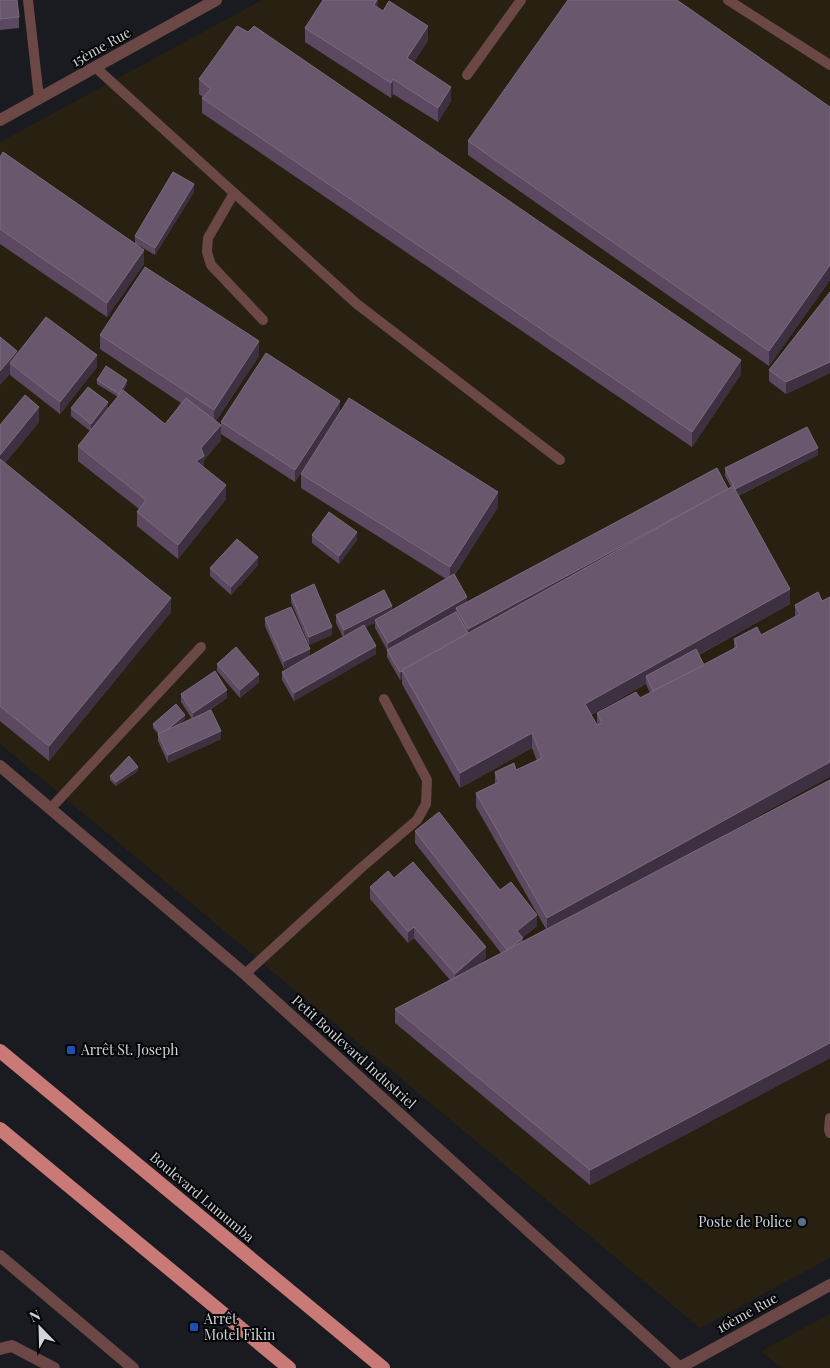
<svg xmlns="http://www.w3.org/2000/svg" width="830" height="1368" font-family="'Playfair Display',serif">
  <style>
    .industrial { fill: #282111 }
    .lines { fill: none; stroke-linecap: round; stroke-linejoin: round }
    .service { stroke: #6b4745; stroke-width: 10 }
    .minor { stroke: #6b4745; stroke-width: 12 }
    .trunk { stroke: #ca7a76; stroke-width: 14 }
    .wall { fill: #5c4860; fill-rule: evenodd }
    .shaded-wall { fill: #3c3041 }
    .building { fill: #69586d; stroke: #796b7e }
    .transit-dot { fill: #1a4fb4; stroke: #050608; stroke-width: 2 }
    .service-dot { fill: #5c6f8a; stroke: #050608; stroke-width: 2 }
    .labels { text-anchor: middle; stroke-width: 4; stroke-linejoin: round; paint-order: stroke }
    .street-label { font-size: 14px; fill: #d3d4d8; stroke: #050608 }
    .poi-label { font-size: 14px; fill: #d3d4d8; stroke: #050608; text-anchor: start }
  </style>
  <rect width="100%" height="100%" fill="#191b21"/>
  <g class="industrial">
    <polygon points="262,0 830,0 830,1258 700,1328 0,744 0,142"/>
    <polygon points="830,1314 830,1368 781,1368 761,1351"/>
  </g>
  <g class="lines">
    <g class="service">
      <polyline points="28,0 39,98"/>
      <polyline points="728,0 830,65"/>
      <polyline points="95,67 357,304 560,460"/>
      <polyline points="467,75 521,0"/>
      <polyline points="234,193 208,238 207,252 211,265 263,320"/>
      <polyline points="51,808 201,647"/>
      <polyline points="245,974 361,868 417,820 426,804 427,780 384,699"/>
      <polyline points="830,1118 829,1130 830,1133"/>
    </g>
    <g class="minor">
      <polyline points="0,120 216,0"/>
      <polyline points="0,766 245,974 680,1368"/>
      <polyline points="0,1256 133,1368"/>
      <polyline points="0,1349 12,1346 54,1368"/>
      <polyline points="679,1368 830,1285"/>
    </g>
    <g class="trunk">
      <polyline points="0,1051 383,1368"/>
      <polyline points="0,1129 289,1368"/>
    </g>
  </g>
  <g class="wall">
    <polygon points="0,0 19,17 19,28 0,30"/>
    <polygon points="378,0 378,8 428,40 414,62 451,101 438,122 393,94 391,98 305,42 305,28"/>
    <polygon points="199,79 741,374 692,447 202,113 202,98 203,97 199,94"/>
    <polygon points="830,107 830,280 769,366 468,155 468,141"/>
    <polygon points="0,157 135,243 135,236 194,192 155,255 138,245 144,264 107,317 0,244"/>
    <polygon points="830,292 830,373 786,394 769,381 769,370"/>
    <polygon points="100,335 259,356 216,421 221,440 204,460 204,467 226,499 178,559 137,526 137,512 139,509 78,461 78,446 90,431 71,416 71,408 108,409 118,397 97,384 97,380 127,384 123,391 165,424 181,403 100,349"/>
    <polygon points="0,337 17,354 97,367 60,414 10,375"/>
    <path d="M340,411L498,507L454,576L467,602L728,489L731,487L725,476V468L818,455L738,496L790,604L699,655L704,665L734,648V639L761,635L795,617V605L818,592L699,849L830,780V1058L590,1185L395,1023V1009L450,980L414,938L408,943L370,899V887L394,878L486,958L479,964L501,953L415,843V831L500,890L537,926L522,938L523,941L546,929L476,807V793L495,784V772L516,770L537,761L532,748L460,788L402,684V679L400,680L387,657V650L375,628V623L365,627L376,654L294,701L282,680V672L302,660L284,669L265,626V618L310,656L343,637L336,623V615L392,610L446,579L301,488V474L315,452L295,482L221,434V422ZM646,684L650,693L640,698L597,713V725L591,715Z"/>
    <polygon points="39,422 5,463 171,612 49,761 0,721 0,425"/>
    <polygon points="312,535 357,540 339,564 312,543"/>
    <polygon points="258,565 231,595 210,576 210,568"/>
    <polygon points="291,595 332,635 309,645 291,602"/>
    <polygon points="217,664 259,682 240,698 217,671"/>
    <polygon points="181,694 227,698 204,714 221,739 168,763 158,741 158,734 153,728 153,724 185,719 178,725 192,719 181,702"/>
    <polygon points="138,771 116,786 110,780 110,776"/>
  </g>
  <g class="shaded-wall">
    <polygon points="377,0 378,0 378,13 374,5"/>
    <polygon points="428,26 428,40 407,73 407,58"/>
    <polygon points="393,79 393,94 391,98 391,83"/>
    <polygon points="451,87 451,101 438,122 438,108"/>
    <polygon points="194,184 194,192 155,255 155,248"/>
    <polygon points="144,250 144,264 107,317 107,303"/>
    <polygon points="830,265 830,280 769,366 769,351"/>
    <polygon points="259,341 259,356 214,424 214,410"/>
    <polygon points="17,351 17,365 10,363 10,374 0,385 0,371"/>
    <polygon points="97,355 97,367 60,414 60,402"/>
    <polygon points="741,360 741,374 692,447 692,432"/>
    <polygon points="830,362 830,373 786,394 786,382"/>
    <polygon points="127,380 127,384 119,398 119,394"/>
    <polygon points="340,401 340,413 295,482 295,470"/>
    <polygon points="108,402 108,410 91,432 91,424"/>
    <polygon points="39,407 39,422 0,469 0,455"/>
    <polygon points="221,425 221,440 204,460 204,470 196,461 201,448"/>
    <polygon points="818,448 818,455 735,497 735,489"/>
    <polygon points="226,485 226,499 178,559 178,545"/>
    <polygon points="728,490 468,641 468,629"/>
    <polygon points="498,492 498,507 450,582 450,567"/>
    <polygon points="357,532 357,540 339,564 339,556"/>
    <polygon points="258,557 258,565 231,595 231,587"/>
    <polygon points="790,589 790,604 649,682 646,676 646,684 585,718 585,704"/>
    <polygon points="467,597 467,605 456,608 456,611 388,651 388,643"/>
    <polygon points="171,598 171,612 49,761 49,746"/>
    <polygon points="392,606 392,614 375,620 375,623 344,638 344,630"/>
    <polygon points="332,627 332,635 309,645 309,637"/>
    <polygon points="376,646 376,654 294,701 294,693"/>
    <polygon points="310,649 310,657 284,669 284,661"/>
    <polygon points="402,671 402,679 400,680 400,672"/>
    <polygon points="259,674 259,682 240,698 240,690"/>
    <polygon points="227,690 227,698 193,720 193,713"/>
    <polygon points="185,715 185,719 162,739 162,735"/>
    <polygon points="221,731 221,739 168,763 168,755"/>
    <polygon points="532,733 532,748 460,788 460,773"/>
    <polygon points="830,762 830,777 547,932 547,918"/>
    <polygon points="138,767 138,771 116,786 116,782"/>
    <polygon points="537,915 537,926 517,942 517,931"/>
    <polygon points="414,927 414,938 408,943 408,932"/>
    <polygon points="486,947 486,958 455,985 455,974"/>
    <polygon points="830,1043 830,1058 590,1185 590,1170"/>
  </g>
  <g class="building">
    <polygon points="0,0 17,0 19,17 0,19"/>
    <polygon points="323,0 377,0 374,5 383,11 389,1 428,26 407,58 451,87 438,108 393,79 391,83 305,28"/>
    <polygon points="568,0 677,0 830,107 830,265 769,351 468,141"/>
    <polygon points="237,26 248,32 254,26 741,360 692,432 202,98 211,89 199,79"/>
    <polygon points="3,152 144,250 107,303 0,229 0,157"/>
    <polygon points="173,172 194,184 155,248 135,236"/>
    <polygon points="145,267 259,341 214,410 100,335"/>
    <polygon points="830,292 830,362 786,382 769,370"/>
    <polygon points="46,317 97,355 60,402 10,363"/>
    <polygon points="0,337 17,351 0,371"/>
    <polygon points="266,353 340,401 295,470 221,422"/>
    <polygon points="106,366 127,380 119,394 97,380"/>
    <polygon points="88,387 108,402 91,424 71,408"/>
    <polygon points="123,390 165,424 186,398 221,425 201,448 204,456 196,461 226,485 178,545 137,512 146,500 78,446"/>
    <polygon points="25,395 39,407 0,455 0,425"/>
    <polygon points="349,398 498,492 450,567 301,474"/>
    <polygon points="807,427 818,448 735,489 725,468"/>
    <polygon points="0,459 171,598 49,746 0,706"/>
    <polygon points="717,468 728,489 468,629 456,608"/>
    <polygon points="733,486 790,589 585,704 597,725 602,723 597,713 636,692 640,698 737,647 734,639 757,627 761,635 800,614 795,605 818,592 822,601 830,597 830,762 547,918 476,793 499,782 495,772 514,763 516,770 542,758 532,733 460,773 402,670"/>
    <polygon points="329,512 357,532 339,556 312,535"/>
    <polygon points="237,539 258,557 231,587 210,568"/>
    <polygon points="454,574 467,597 388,643 375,620"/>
    <polygon points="314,584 332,627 309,637 291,595"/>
    <polygon points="384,590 392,606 344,630 336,615"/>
    <polygon points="291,607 310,649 284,661 265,618"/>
    <polygon points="456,612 468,633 402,670 403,671 400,672 387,650"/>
    <polygon points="364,625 376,646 294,693 282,672"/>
    <polygon points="236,647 259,674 240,690 217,664"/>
    <polygon points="696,649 704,665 653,691 646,676"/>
    <polygon points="215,671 227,690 193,713 181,694"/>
    <polygon points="176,704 185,715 168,729 160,733 153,724"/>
    <polygon points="211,710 221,731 168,755 158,734"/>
    <polygon points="129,756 138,767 116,782 110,776"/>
    <polygon points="830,780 830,1043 590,1170 395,1009"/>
    <polygon points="439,812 500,890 511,882 537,915 517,931 523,938 507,950 415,831"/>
    <polygon points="413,862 486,947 455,974 414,927 408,932 370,887 388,871 394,878"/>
  </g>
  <g class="transit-dot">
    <rect x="66" y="1045" width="10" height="10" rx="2.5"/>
    <rect x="189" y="1322" width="10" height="10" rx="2.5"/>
  </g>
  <circle class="service-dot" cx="802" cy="1222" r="5"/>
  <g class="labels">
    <g class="street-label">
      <text transform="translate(101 47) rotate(-29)" y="5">15ème Rue</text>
      <text transform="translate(354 1052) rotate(42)" y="5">Petit Boulevard Industriel</text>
      <text transform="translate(202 1197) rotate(40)" y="5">Boulevard Lumumba</text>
      <text transform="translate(747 1313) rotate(-29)" y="5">16ème Rue</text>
    </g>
    <g class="poi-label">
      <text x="81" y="1055">Arrêt St. Joseph</text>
      <text x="792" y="1227" text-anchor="end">Poste de Police</text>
      <text x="204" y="1324">Arrêt<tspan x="204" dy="16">Motel Fikin</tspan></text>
    </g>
  </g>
  <g transform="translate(40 1328) rotate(337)" stroke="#050608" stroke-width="4" paint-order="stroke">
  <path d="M0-4L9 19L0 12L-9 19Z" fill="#d3d4d8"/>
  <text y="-8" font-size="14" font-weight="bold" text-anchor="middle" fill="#d3d4d8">N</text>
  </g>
</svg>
